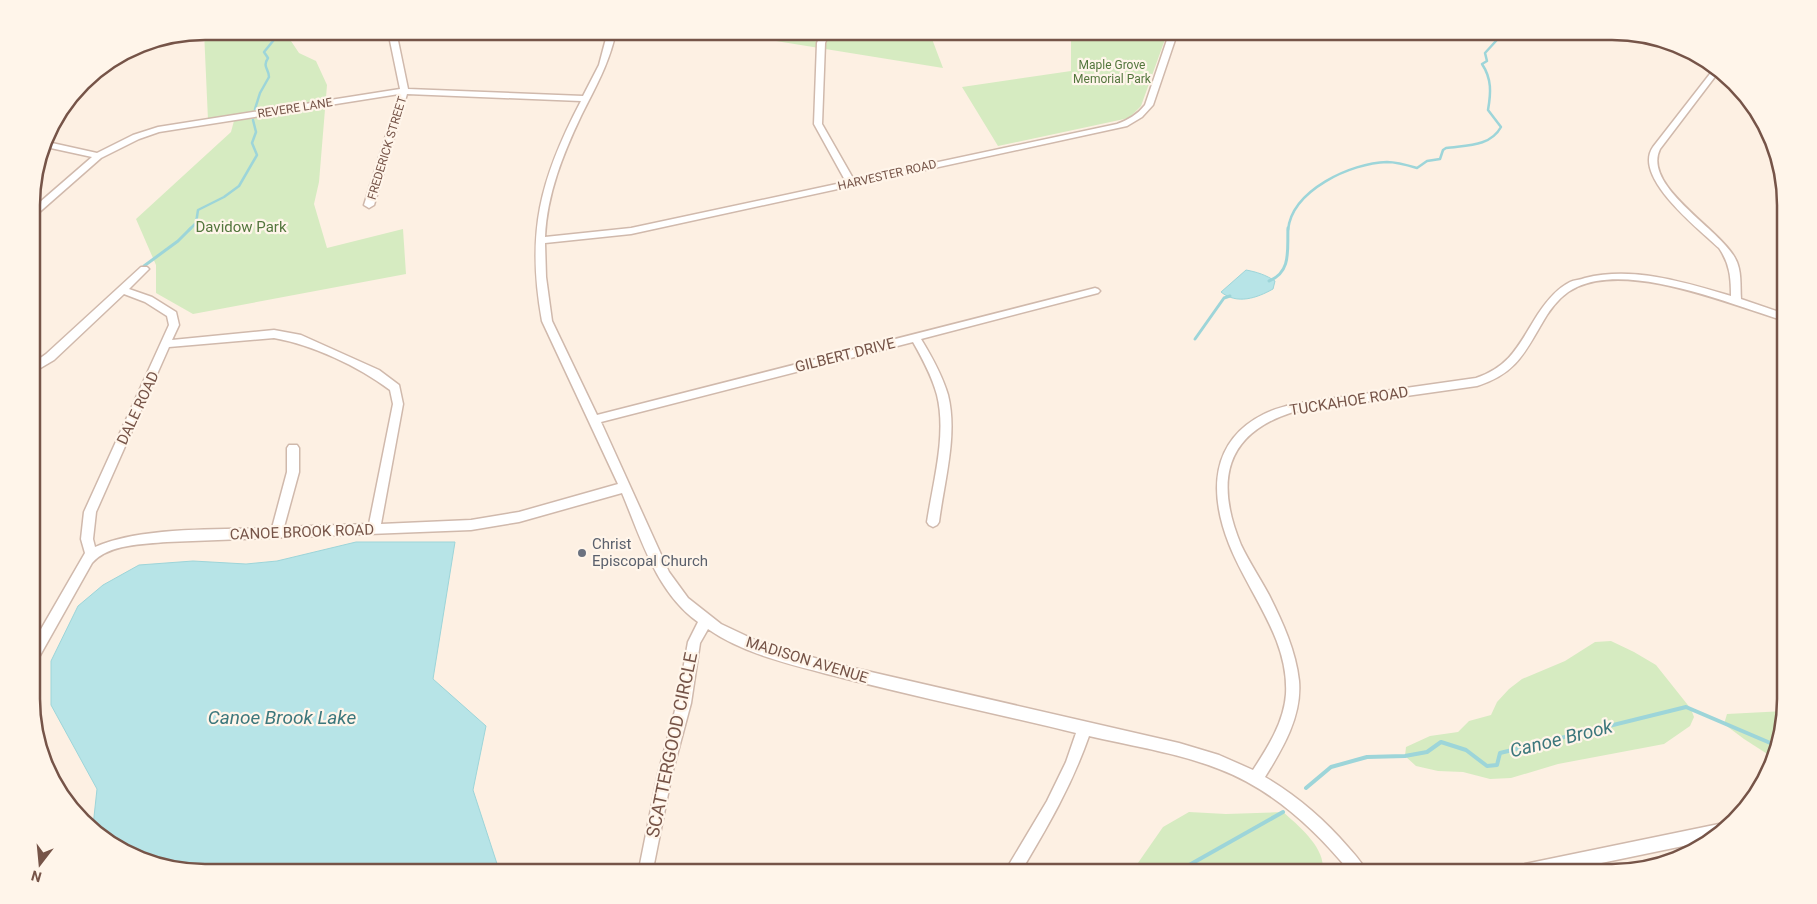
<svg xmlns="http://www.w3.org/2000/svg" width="1817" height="904" font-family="Roboto,sans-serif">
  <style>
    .green { fill: #d6ebc1 }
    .water { fill: #b7e4e7; stroke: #9dd5d9 }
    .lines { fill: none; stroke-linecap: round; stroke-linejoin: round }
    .stream-far2 { stroke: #9dd5d9; stroke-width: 2.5 }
    .stream-far1 { stroke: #9dd5d9; stroke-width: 3 }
    .stream { stroke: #9dd5d9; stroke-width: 4 }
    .minor-casing { stroke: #d0b9ac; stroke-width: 3 }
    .minor { fill: #fff; fill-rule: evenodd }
    .worship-dot { fill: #6b7280; stroke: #fff5ea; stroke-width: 2 }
    .labels { text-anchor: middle; stroke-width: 4.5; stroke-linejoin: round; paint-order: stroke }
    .far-park-label { font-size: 12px; fill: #53763d; stroke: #fff5ea }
    .far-street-label { font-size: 12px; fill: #765448; stroke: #fff5ea }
    .park-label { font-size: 15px; fill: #53763d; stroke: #fff5ea }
    .street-label { font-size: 15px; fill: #765448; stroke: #fff5ea }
    .worship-label { font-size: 15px; fill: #5b616d; stroke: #fff5ea; text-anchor: start }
    .near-street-label { font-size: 18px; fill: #765448; stroke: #fff5ea }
    .near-water-label { font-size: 19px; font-style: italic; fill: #3c777c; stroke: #fff5ea }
    .rim { fill: none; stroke: #765448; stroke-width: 2.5 }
  </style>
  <rect width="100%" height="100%" fill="#fdf0e3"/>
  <g class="green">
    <polygon points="204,31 267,31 268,35 287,35 299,53 316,61 327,85 319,182 314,204 327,248 403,229 406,274 193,314 156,293 156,265 136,219 231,132 235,117 208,120"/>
    <polygon points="722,31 929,31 943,68 721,32"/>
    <polygon points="1071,31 1168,31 1141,106 1129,118 998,146 962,87 1071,71"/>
    <polygon points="1611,641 1634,652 1656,665 1691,709 1694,717 1690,726 1664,744 1558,764 1511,778 1490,779 1463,772 1438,771 1416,766 1405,756 1406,747 1430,736 1458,732 1469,721 1491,715 1497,702 1509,689 1522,679 1565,661 1595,642"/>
    <polygon points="1783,711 1772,757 1744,739 1724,724 1727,714"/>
    <path d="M1189,812L1226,814L1283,812C1298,825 1328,850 1322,872L1131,873L1163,827Z"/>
  </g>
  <g class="water">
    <path d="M1246,270C1257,272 1266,275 1275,281L1273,289C1257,298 1237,305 1221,292Z"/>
    <polygon points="356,542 455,542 433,679 486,726 473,790 500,873 205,873 128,855 93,826 97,789 51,705 51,661 78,606 103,585 139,565 193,561 246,564 277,561"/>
  </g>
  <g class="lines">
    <g class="stream-far2">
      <path d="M255,109L260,93L269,77C269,69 262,67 268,58L264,52L273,41L263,34L264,31"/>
      <polyline points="189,230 196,223 198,210 224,197 239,186 257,155 252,143 256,132 253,120"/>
      <path d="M1288,230C1292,190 1351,163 1387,162C1397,162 1407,165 1417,168L1427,161L1440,159L1443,150L1446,148C1466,145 1490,147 1501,127L1488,110C1491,93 1492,79 1482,64L1487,61L1485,53L1505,31"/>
    </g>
    <g class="stream-far1">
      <polyline points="144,266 178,241 191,228"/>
      <path d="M1269,281C1292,272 1287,249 1288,228"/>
      <polyline points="1195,339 1224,298 1230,296"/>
    </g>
    <g class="stream">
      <polyline points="1306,788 1331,767 1367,757 1405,756 1427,752 1441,742 1466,750 1487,766 1497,765 1500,753 1686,707 1775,745"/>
      <polyline points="1175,873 1283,812"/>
    </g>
    <g class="minor-casing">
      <g id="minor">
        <path d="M388,31H396L408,89L583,96L599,65L608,31H616C610,62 595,88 581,116C563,154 547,194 545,237L631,228L846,182L814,124L817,43L822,31H830L825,43L822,124L854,180L1117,124C1128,120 1137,115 1145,105L1170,31H1178L1153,105L1142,117L1127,126L631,234L545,243L546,277L552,321L597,415L1095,288L1098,289L1100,291L1098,293L921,339C932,357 942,375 948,395C958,435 944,482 939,522L937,525L933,527L929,525L927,522C933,482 947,435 937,395C932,376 922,358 913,342L601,422L669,572L688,598L721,624L757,641L832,663L1179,743L1219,755L1253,770C1268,747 1284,722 1286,694C1289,638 1248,593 1229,544C1209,493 1210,441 1264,414C1273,409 1284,407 1293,404L1476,378C1511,366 1519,344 1538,314C1546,302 1556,289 1570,282C1574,280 1580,280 1585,278C1633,266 1684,282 1731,296C1731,278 1730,264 1719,248C1699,229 1632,177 1653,147L1713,70L1717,74L1660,149C1642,186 1719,228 1735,258C1742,270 1740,286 1741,299L1785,314V321C1731,305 1632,262 1577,287C1565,292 1554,304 1547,315C1526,349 1519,373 1477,386L1293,412C1224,434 1215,482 1241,545C1249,562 1260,578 1269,595C1282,621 1296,651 1299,681C1302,716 1283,748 1265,777C1297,796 1324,819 1348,847C1355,855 1363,863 1366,872H1350C1315,829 1272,789 1219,769C1178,753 1132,746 1089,736C1071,787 1048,826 1020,873H1004L1047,801L1066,762L1076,733C999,714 921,698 843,678C798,666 747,656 708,629L700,643L691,703L672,774L654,864L655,873H639L640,864L658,774L677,703L688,642L698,622C656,592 641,538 622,493L519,522L471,530L167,542C144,544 108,544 92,563L38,659L33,661V643L85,553L81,539L84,512L169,325L167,316L145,302L124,294L54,360L32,373V364L46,354L141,267H147L149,269L129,289L152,297L176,312L179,325L172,340L274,330L301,335L379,370L399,385L403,404L381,524L471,520L519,512L618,484L542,321C526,233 540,179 581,101L407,94L374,205L369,208L364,205L399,94L159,132L139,139L101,158L35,216L32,217V209L92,157L46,147L45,145L46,139L52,143L97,153L133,135L158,127L400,89ZM274,338C313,345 358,366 390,390L393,404L369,524L284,527L299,472V448L297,445H289L287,448V472L272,528C220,530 143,526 95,547L93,539L96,512L169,347Z"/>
        <polygon points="1719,824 1724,826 1712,840 1558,872 1517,872 1520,867 1525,864"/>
      </g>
    </g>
    <use href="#minor" class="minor"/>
  </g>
  <circle class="worship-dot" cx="582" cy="553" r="5"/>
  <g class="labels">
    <g class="far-park-label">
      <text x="1112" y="69">Maple Grove<tspan x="1112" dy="14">Memorial Park</tspan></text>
    </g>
    <g class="far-street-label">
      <text transform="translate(295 108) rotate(-9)" y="4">REVERE LANE</text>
      <text transform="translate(387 148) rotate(-73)" y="4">FREDERICK STREET</text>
      <text transform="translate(887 175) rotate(-13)" y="4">HARVESTER ROAD</text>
    </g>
    <g class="park-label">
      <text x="241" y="232">Davidow Park</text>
    </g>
    <g class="street-label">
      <text transform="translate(845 355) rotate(-14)" y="5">GILBERT DRIVE</text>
      <text transform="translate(1349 401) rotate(-9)" y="5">TUCKAHOE ROAD</text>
      <text transform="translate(138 408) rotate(-65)" y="5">DALE ROAD</text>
      <text transform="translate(302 532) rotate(-2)" y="5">CANOE BROOK ROAD</text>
      <text transform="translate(807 660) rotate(17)" y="5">MADISON AVENUE</text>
    </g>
    <g class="worship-label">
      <text x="592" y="549">Christ<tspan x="592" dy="17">Episcopal Church</tspan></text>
    </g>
    <g class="near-street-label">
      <text transform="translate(672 745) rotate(-78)" y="6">SCATTERGOOD CIRCLE</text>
    </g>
    <g class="near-water-label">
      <text x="282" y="724">Canoe Brook Lake</text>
      <text transform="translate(1561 738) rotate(-14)" y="7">Canoe Brook</text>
    </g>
  </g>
  <path d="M0 0H1817V904H0ZM205 40H1612A165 165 0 0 1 1777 205V699A165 165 0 0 1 1612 864H205A165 165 0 0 1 40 699V205A165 165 0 0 1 205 40Z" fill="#fff5ea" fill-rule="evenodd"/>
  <path class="rim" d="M205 40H1612A165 165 0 0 1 1777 205V699A165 165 0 0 1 1612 864H205A165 165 0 0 1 40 699V205A165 165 0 0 1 205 40Z"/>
  <g transform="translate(40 864) rotate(196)" stroke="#fff5ea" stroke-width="4" paint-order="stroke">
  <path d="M0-4L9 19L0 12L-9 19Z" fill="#765448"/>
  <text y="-8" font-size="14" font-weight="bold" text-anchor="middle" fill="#765448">N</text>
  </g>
</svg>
